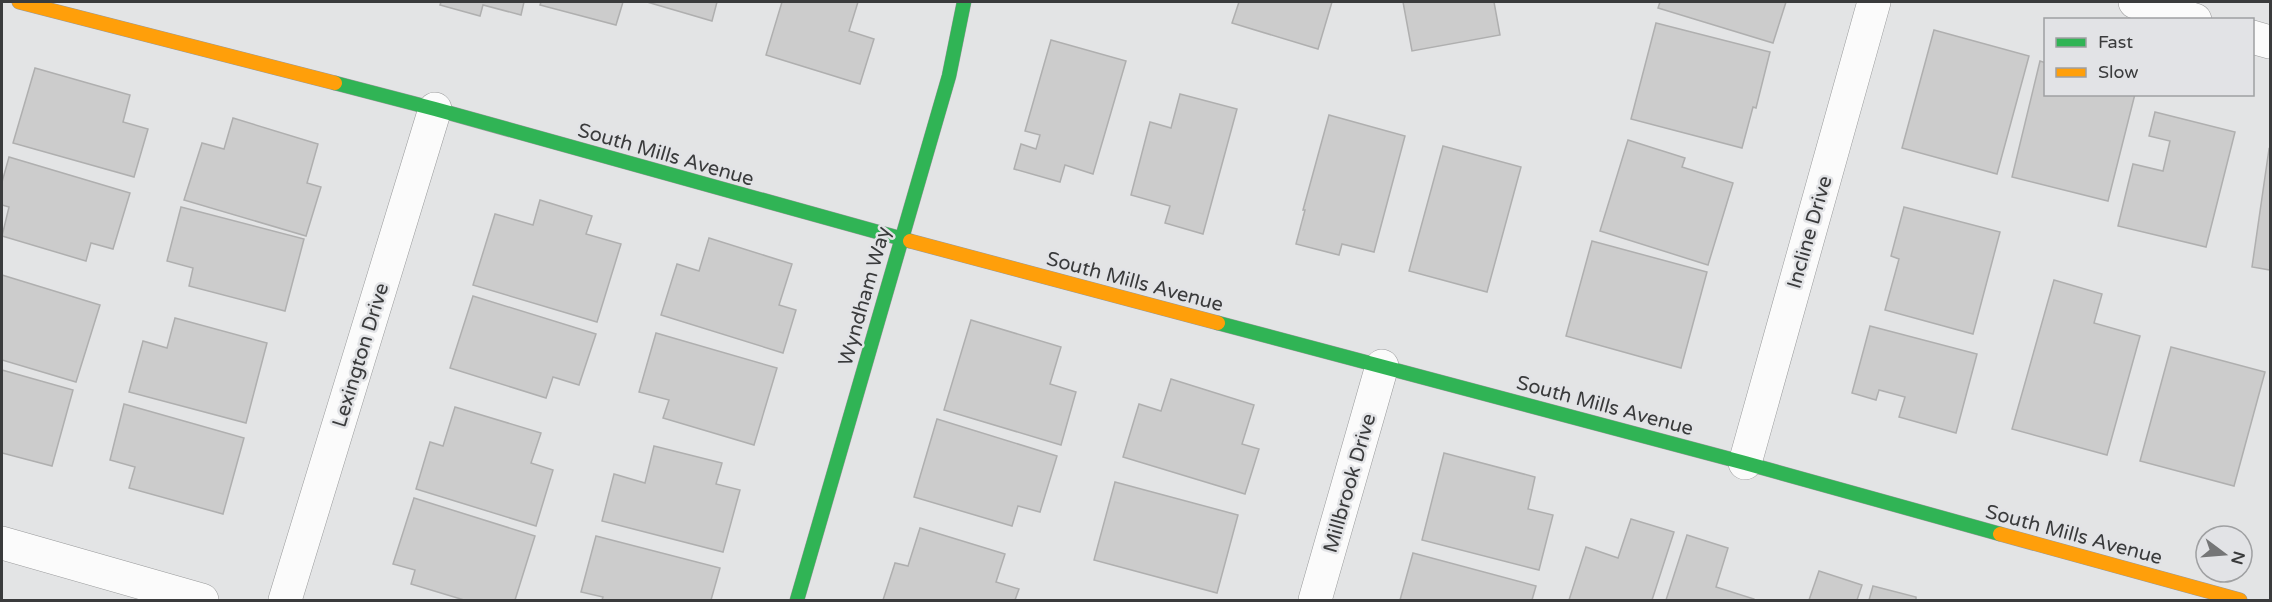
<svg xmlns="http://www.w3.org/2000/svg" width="2272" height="602" font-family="'Varela Round',sans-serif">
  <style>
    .building { fill: #ccc; stroke: #afafaf; stroke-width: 1.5 }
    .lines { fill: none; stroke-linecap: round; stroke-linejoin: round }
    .street-casing { stroke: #999a9b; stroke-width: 34 }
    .fast-casing { stroke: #999a9b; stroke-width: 15 }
    .slow-casing { stroke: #999a9b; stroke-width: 15 }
    .street { stroke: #fbfbfb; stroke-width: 33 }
    .fast { stroke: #30b455; stroke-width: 14 }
    .slow { stroke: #ff9f0a; stroke-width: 14 }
    .labels { text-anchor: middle; stroke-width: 5; stroke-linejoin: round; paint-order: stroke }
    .street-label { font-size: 20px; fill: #3a3b3c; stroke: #e2e3e6 }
  </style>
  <rect width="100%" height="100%" fill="#e3e4e5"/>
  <g class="building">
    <polygon points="441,2 524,2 521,15 483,5 480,16 440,5"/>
    <polygon points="541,2 623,2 616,25 540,5"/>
    <polygon points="647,2 717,2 712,21"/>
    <polygon points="782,2 858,2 849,31 874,39 860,84 766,55"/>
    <polygon points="1239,2 1332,2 1318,49 1232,23"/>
    <polygon points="1403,2 1494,2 1500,35 1412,51"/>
    <polygon points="1660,2 1786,2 1773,43 1658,8"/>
    <polygon points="1656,23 1770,52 1756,108 1753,107 1742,148 1631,119"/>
    <polygon points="1934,30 2029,56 1997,174 1902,148"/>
    <polygon points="1051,40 1126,61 1093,174 1065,165 1060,182 1014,169 1021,144 1036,149 1040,135 1025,131"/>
    <polygon points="2040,61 2046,63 2046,94 2135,94 2108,201 2012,177"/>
    <polygon points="35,68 130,95 123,122 148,129 134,177 13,143"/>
    <polygon points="1180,94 1237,109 1203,234 1165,223 1170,206 1131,195 1150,122 1171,128"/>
    <polygon points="2155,112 2235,132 2206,247 2118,226 2133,164 2163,171 2170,141 2149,136"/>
    <polygon points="1329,115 1405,136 1374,252 1342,244 1339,255 1296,244 1305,210 1303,210"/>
    <polygon points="233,118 318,144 307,183 321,187 306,236 184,200 202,143 224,149"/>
    <polygon points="1628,140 1685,158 1682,167 1733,183 1708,265 1600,231"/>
    <polygon points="1443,146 1521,167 1487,292 1409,271"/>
    <polygon points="2269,149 2270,150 2270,270 2252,267"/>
    <polygon points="9,157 130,193 113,249 91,243 86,261 2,236 9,207 2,205 2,182"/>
    <polygon points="540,200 592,216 586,234 621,244 597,322 473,285 495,214 533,225"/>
    <polygon points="181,207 304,239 285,311 189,286 193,268 167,261"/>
    <polygon points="1904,207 2000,232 1973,334 1885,310 1899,259 1891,256"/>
    <polygon points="709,238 792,264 779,305 796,310 783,353 661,315 677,264 699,271"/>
    <polygon points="1592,241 1707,272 1681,368 1566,336"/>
    <polygon points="2,275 100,305 76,382 2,360"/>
    <polygon points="2054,280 2102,294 2094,323 2140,336 2107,455 2012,429"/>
    <polygon points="473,296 596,334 579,385 553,377 546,398 450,368"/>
    <polygon points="175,318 267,343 246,423 129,392 143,341 167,348"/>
    <polygon points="971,320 1061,347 1050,384 1076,392 1061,445 944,410"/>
    <polygon points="1870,326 1977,354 1956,433 1899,417 1905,397 1879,390 1876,400 1852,393"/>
    <polygon points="656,333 777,368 754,445 663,418 669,400 639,392"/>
    <polygon points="2171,347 2265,372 2234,486 2140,461"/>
    <polygon points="2,370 73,390 52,466 2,453"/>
    <polygon points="1171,379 1254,405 1242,444 1259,449 1245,494 1123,457 1139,404 1161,411"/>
    <polygon points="124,404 244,438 223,514 129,488 135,467 110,460"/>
    <polygon points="455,407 541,433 531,463 553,470 536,526 416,489 430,442 443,446"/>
    <polygon points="937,419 1057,456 1040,512 1018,506 1012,526 914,497"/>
    <polygon points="654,446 722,463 716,484 740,490 723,552 602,521 614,474 645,483"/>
    <polygon points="1444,453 1535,477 1528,509 1553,515 1539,570 1422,540"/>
    <polygon points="1115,482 1238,515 1217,593 1094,560"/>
    <polygon points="414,498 535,536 515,600 464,600 411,584 415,570 393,564"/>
    <polygon points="1631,519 1674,532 1652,600 1569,600 1586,547 1618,558"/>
    <polygon points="920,528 1005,554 996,582 1019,589 1015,600 883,600 895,563 908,566"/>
    <polygon points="1687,535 1728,548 1716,587 1754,599 1754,600 1666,600"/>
    <polygon points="596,536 720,568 711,600 602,600 603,597 581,592"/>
    <polygon points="1413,553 1536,586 1532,600 1400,600"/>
    <polygon points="1819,571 1862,585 1857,600 1809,600"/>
    <polygon points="1873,586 1916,597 1916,600 1869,600"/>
  </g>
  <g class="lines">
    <g class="street-casing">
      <g id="street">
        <polyline points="2135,2 2195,20"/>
        <polyline points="2252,37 2270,42"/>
        <polyline points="1745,463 1874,2"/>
        <polyline points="2,543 202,600"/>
        <polyline points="285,600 435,109"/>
        <polyline points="1315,600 1382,366"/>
      </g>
    </g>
    <g class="fast-casing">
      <g id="fast">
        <polyline points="335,83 435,109 910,241"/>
        <polyline points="1218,323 1745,463 2000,534"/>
        <polyline points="797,600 949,76 964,2"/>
      </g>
    </g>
    <g class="slow-casing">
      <g id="slow">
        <polyline points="19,2 335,83"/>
        <polyline points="910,241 1218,323"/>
        <polyline points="2000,534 2240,600"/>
      </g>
    </g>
    <use href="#street" class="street"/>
    <use href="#fast" class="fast"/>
    <use href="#slow" class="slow"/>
  </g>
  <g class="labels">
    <g class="street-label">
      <text transform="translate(666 154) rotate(16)" y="7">South Mills Avenue</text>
      <text transform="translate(1809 232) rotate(-74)" y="7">Incline Drive</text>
      <text transform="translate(1135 281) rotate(15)" y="7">South Mills Avenue</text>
      <text transform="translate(864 296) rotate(-74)" y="7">Wyndham Way</text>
      <text transform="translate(360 355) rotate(-73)" y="7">Lexington Drive</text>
      <text transform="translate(1605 405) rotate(15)" y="7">South Mills Avenue</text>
      <text transform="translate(1349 483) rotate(-74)" y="7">Millbrook Drive</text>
      <text transform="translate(2074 534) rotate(15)" y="7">South Mills Avenue</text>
    </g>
  </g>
  <rect width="2272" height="602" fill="none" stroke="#3a3b3c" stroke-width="6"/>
  <rect x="2044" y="18" width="210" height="78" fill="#e2e3e6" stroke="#9fa0a2" stroke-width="1.5"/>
  <rect x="2056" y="38" width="30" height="9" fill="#30b455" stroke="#9fa0a2" stroke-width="1.5"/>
  <text x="2098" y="48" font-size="18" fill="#3a3b3c">Fast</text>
  <rect x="2056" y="68" width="30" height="9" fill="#ff9f0a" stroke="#9fa0a2" stroke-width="1.5"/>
  <text x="2098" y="78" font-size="18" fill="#3a3b3c">Slow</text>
  <g transform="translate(2224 554) rotate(106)"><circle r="28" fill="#e2e3e6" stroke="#9fa0a2" stroke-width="1.5"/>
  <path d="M0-4.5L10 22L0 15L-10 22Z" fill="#757677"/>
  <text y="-9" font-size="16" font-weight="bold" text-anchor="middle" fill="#3a3b3c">N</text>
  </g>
</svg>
